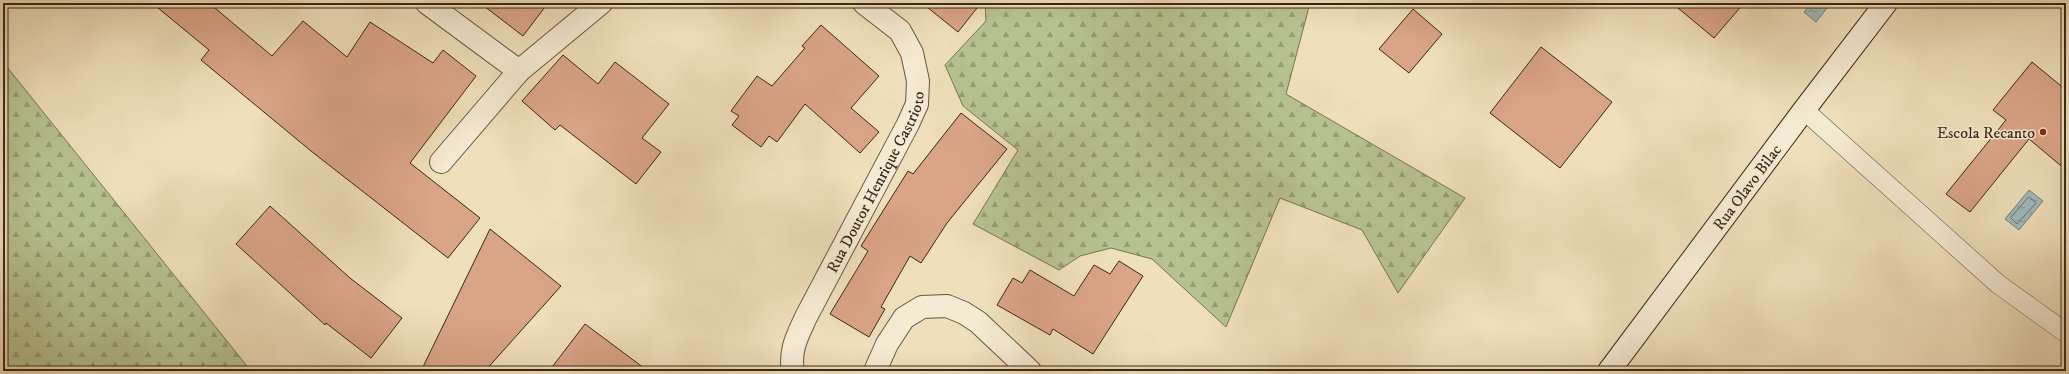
<svg xmlns="http://www.w3.org/2000/svg" width="2069" height="374" font-family="'IM FELL DW Pica',serif">
  <style>
    .forest { fill: url(#forest-firs); stroke: #787554 }
    .water { fill: url(#water-ripples); stroke: #77807a }
    .lines { fill: none; stroke-linecap: round; stroke-linejoin: round }
    .shore { stroke: #6c716a; stroke-width: 1 }
    .building { fill: #daa487; stroke: #3a2818 }
    .lane-casing { stroke: #675641; stroke-width: 20 }
    .street-casing { stroke: #675641; stroke-width: 24 }
    .secondary-casing { stroke: #3a2818; stroke-width: 24 }
    .lane { stroke: #f5ead3; stroke-width: 19 }
    .street { stroke: #f5ead3; stroke-width: 22 }
    .secondary { stroke: #f5ead3; stroke-width: 22 }
    .poi-dot { fill: #8f2418; stroke: #f5ead3; stroke-width: 1.5 }
    .labels { text-anchor: middle; stroke-width: 3; stroke-linejoin: round; paint-order: stroke }
    .poi-label { font-size: 16px; fill: #3a2818; stroke: #f5ead3; text-anchor: end }
    .street-label { font-size: 16px; fill: #3a2818; stroke: #f5ead3 }
  </style>
  <defs>
    <pattern id="forest-firs" width="22" height="20" patternUnits="userSpaceOnUse"><rect width="22" height="20" fill="#b7c291"/><path d="M5 1l3.5 6h-7zM16 11l3.5 6h-7z" fill="#969e75"/></pattern>
    <pattern id="water-ripples" width="26" height="14" patternUnits="userSpaceOnUse"><rect width="26" height="14" fill="#9fbabc"/><path d="M2 4q2-2 4 0t4 0M15 11q2-2 4 0t4 0" fill="none" stroke="#839798"/></pattern>
  </defs>
  <rect width="100%" height="100%" fill="#efdfbb"/>
  <filter id="stains"><feTurbulence type="fractalNoise" baseFrequency=".005" numOctaves="4"/><feColorMatrix values="0 0 0 0 .2 0 0 0 0 .09 0 0 0 0 .02 0 0 0 .5 -.17"/></filter>
  <radialGradient id="worn" r=".72"><stop offset=".6" stop-color="#630" stop-opacity="0"/><stop offset="1" stop-color="#630" stop-opacity=".3"/></radialGradient>
  <g class="forest">
    <polygon points="985,3 1310,3 1286,94 1465,198 1398,293 1362,230 1280,198 1226,327 1152,259 1111,248 1080,256 1059,270 973,224 1018,150 963,106 945,65 986,21"/>
    <polygon points="3,62 7,67 251,371 3,371"/>
  </g>
  <g class="water">
    <polygon points="1811,3 1831,3 1816,22 1804,12"/>
    <polygon points="2029,190 2043,201 2019,230 2005,219"/>
  </g>
  <g class="lines">
    <polygon class="shore" points="2029,197 2036,203 2017,224 2011,218"/>
  </g>
  <g class="building">
    <polygon points="152,3 209,3 272,56 303,21 347,57 370,22 433,63 443,50 476,76 410,163 480,218 448,258 311,151 201,60 209,50"/>
    <polygon points="480,3 548,3 523,36"/>
    <polygon points="922,3 981,3 958,32"/>
    <polygon points="1672,3 1744,3 1714,38"/>
    <polygon points="1413,9 1442,34 1409,73 1379,49"/>
    <polygon points="821,25 879,76 851,108 879,132 860,153 805,104 777,142 769,136 761,147 732,125 739,116 731,111 757,76 772,86 805,48 802,46"/>
    <polygon points="1541,47 1612,102 1560,168 1490,113"/>
    <polygon points="563,55 598,84 615,62 669,104 642,138 661,152 636,184 560,125 555,130 522,101"/>
    <polygon points="2032,62 2066,90 2066,170 2029,139 1970,212 1946,194 2006,120 1993,110"/>
    <polygon points="961,113 1007,149 947,223 921,263 910,256 881,307 885,309 869,337 830,314 868,251 861,246 908,171 913,174"/>
    <polygon points="270,206 350,278 402,318 371,358 326,323 325,325 236,244"/>
    <polygon points="490,229 561,286 485,371 421,371"/>
    <polygon points="1119,261 1143,276 1093,354 1053,329 1050,335 997,305 1013,278 1022,283 1030,270 1074,296 1094,265 1110,274"/>
    <polygon points="585,324 648,371 549,371"/>
  </g>
  <g class="lines">
    <g class="lane-casing">
      <polyline id="lane" points="1804,110 1998,284 2066,333"/>
    </g>
    <g class="street-casing">
      <g id="street">
        <polyline points="427,3 519,71"/>
        <polyline points="441,162 519,71 601,3"/>
        <path id="s1" d="M793,371C789,350 798,335 806,317L908,124L917,104L918,81L912,53L900,31L864,3"/>
        <polyline points="875,371 887,344 904,318 922,307 947,306 964,313 978,322 1030,371"/>
      </g>
    </g>
    <g class="secondary-casing">
      <g id="secondary">
        <path id="s2" d="M1609,371L1804,110L1886,3"/>
      </g>
    </g>
    <use href="#lane" class="lane"/>
    <use href="#street" class="street"/>
    <use href="#secondary" class="secondary"/>
  </g>
  <circle class="poi-dot" cx="2043" cy="132" r="4"/>
  <g class="labels">
    <g class="poi-label">
      <text x="2035" y="138">Escola Recanto</text>
    </g>
    <g class="street-label">
      <text dy="6" stroke="none"><textPath href="#s1" startOffset="209">Rua Doutor Henrique Castrioto</textPath></text>
      <text dy="6" stroke="none"><textPath href="#s2" startOffset="230">Rua Olavo Bilac</textPath></text>
    </g>
  </g>
  <rect width="2069" height="374" fill="none" stroke="#efdfbb" stroke-width="16"/>
  <rect x="4" y="4" width="2061" height="366" fill="none" stroke="#3a2818" stroke-width="2"/>
  <rect x="8" y="8" width="2053" height="358" fill="none" stroke="#3a2818"/>
  <rect width="100%" height="100%" filter="url(#stains)"/>
  <rect width="100%" height="100%" fill="url(#worn)"/>
</svg>
